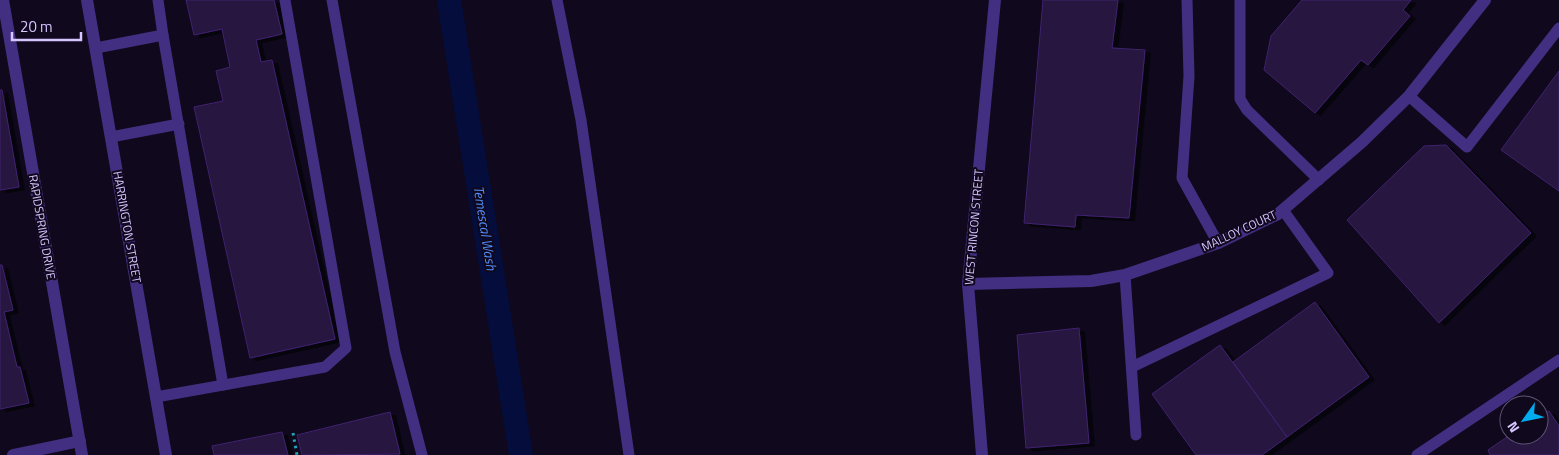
<svg xmlns="http://www.w3.org/2000/svg" width="1559" height="455" font-family="'Titillium Web',sans-serif">
  <style>
    .lines { fill: none; stroke-linecap: round; stroke-linejoin: round }
    .canal { stroke: #040d3c; stroke-width: 24 }
    .building { fill: #251340; stroke: #40236f; filter: url(#shadow) }
    .path { stroke: #20a5b9; stroke-width: 3; stroke-dasharray: 2.5 4; stroke-linecap: butt }
    .service { stroke: #422f81; stroke-width: 11 }
    .minor { stroke: #422f81; stroke-width: 12 }
    .tertiary { stroke: #422f81; stroke-width: 12 }
    .labels { text-anchor: middle; stroke-width: 4; stroke-linejoin: round; paint-order: stroke }
    .street-label { font-size: 12px; fill: #d7c5ff; stroke: #10091d }
    .water-label { font-size: 14px; font-style: italic; fill: #538fff; stroke: #10091d }
  </style>
  <defs>
    <filter id="shadow"><feDropShadow dx="5.5" dy="3" stdDeviation="0" flood-color="#0009"/></filter>
  </defs>
  <rect width="100%" height="100%" fill="#10091d"/>
  <g class="lines">
    <polyline class="canal" points="449,0 521,455"/>
  </g>
  <g class="building">
    <polygon points="186,0 274,0 282,34 256,40 261,62 272,60 335,339 250,358 194,107 223,101 216,71 230,67 222,29 194,35"/>
    <polygon points="1043,0 1118,0 1112,48 1145,50 1129,218 1076,215 1075,227 1024,223"/>
    <polygon points="1302,0 1411,0 1403,10 1410,16 1368,65 1361,60 1315,113 1264,70 1271,36"/>
    <polygon points="1559,71 1559,191 1501,150"/>
    <polygon points="0,90 2,90 19,187 0,190"/>
    <polygon points="1446,145 1531,233 1439,323 1347,220 1424,146"/>
    <polygon points="0,265 2,265 13,310 4,312 17,367 20,367 29,403 0,409"/>
    <polygon points="1315,302 1369,377 1287,437 1233,362"/>
    <polygon points="1079,328 1089,443 1026,448 1017,335"/>
    <polygon points="1220,345 1287,437 1262,455 1196,455 1152,394"/>
    <polygon points="1549,411 1559,426 1559,455 1490,455 1488,450 1510,435 1539,435 1539,418"/>
    <polygon points="390,412 400,454 302,455 297,435"/>
    <polygon points="282,432 288,455 214,455 212,446"/>
  </g>
  <g class="lines">
    <polyline class="path" points="293,433 297,455"/>
    <g class="service">
      <polyline points="332,0 395,352 422,455"/>
      <polyline points="557,0 581,120 629,455"/>
      <polyline points="1187,0 1189,76 1182,178 1218,243"/>
      <polyline points="1240,0 1240,99 1247,110 1319,180"/>
      <polyline points="163,35 223,385"/>
      <polyline points="96,48 163,35 158,0"/>
      <polyline points="1409,96 1467,147 1559,28"/>
      <polyline points="111,137 179,124"/>
      <polyline points="1125,275 1136,435"/>
      <polyline points="1132,367 1328,273 1283,210"/>
      <polyline points="156,397 325,367 346,348 285,0"/>
      <polyline points="1417,455 1559,360"/>
    </g>
    <g class="minor">
      <polyline points="3,0 82,455"/>
      <polyline points="968,284 1091,281 1125,275 1218,243 1278,214 1362,142 1409,96 1485,0"/>
      <polyline points="13,455 80,441"/>
      <polyline points="982,455 968,284 995,0"/>
    </g>
    <polyline class="tertiary" points="87,0 166,455"/>
  </g>
  <g class="labels">
    <g class="street-label">
      <text transform="translate(42 227) rotate(80)" y="4">RAPIDSPRING DRIVE</text>
      <text transform="translate(127 227) rotate(80)" y="4">HARRINGTON STREET</text>
      <text transform="translate(974 227) rotate(-85)" y="4">WEST RINCON STREET</text>
      <text transform="translate(1239 231) rotate(-25)" y="4">MALLOY COURT</text>
    </g>
    <g class="water-label">
      <text transform="translate(485 228) rotate(81)" y="5">Temescal Wash</text>
    </g>
  </g>
  <g transform="translate(1524 420) rotate(237)"><circle r="24" fill="#10091d" stroke="#605477"/>
  <path d="M0-4L9 19L0 12L-9 19Z" fill="#00abf0"/>
  <text y="-8" font-size="14" font-weight="bold" text-anchor="middle" fill="#d7c5ff">N</text>
  </g>
  <path d="M12 32v8h69v-8" fill="none" stroke="#d7c5ff" stroke-width="2.5"/>
  <text x="20" y="32" font-size="15" fill="#d7c5ff" stroke="#10091d" stroke-width="4" paint-order="stroke">20 m</text>
</svg>
